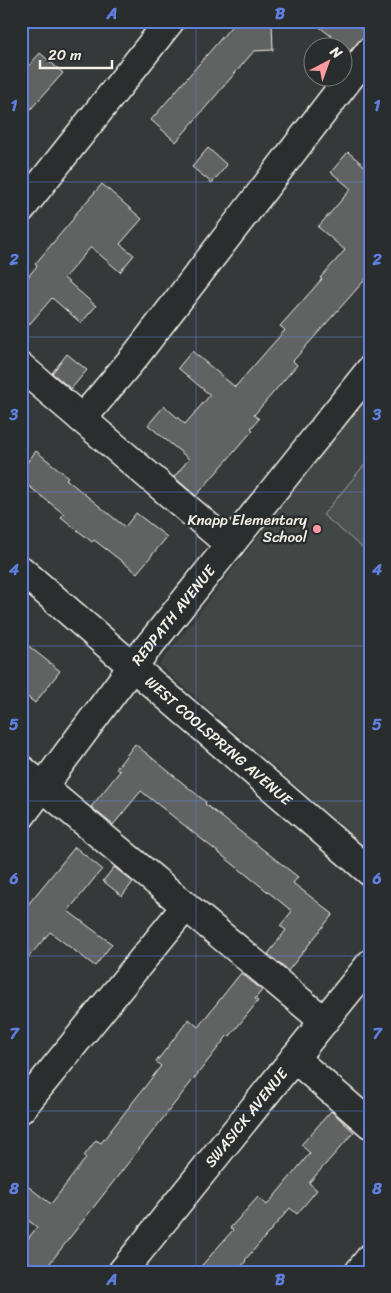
<svg xmlns="http://www.w3.org/2000/svg" width="391" height="1293" font-family="Sriracha,sans-serif">
  <style>
    .built { fill: #434645 }
    .green { fill: #4e514f; stroke: #a1a19c }
    .building { fill: #616362; stroke: #f4f1e8 }
    .lines { fill: none; stroke-linecap: round; stroke-linejoin: round }
    .minor-casing { stroke: #f4f1e8; stroke-width: 31 }
    .minor { stroke: #2a2d2e; stroke-width: 28 }
    .grid { fill: none; stroke: #5e7fdd; stroke-width: 1; stroke-opacity: 0.55 }
    .poi-dot { fill: #ff9aa2; stroke: #2a2d2e; stroke-width: 2 }
    .labels { text-anchor: middle; stroke-width: 5; stroke-linejoin: round; paint-order: stroke }
    .poi-label { font-size: 15px; fill: #f4f1e8; stroke: #2a2d2e; text-anchor: end }
    .street-label { font-size: 15px; fill: #f4f1e8; stroke: #2a2d2e }
    .neatline { fill: none; stroke: #5e7fdd; stroke-width: 2 }
    .grid-label { font-size: 16px; text-anchor: middle; font-weight: bold; fill: #5e7fdd }
  </style>
  <rect width="100%" height="100%" fill="#363939"/>
  <filter id="ink" filterUnits="userSpaceOnUse"><feTurbulence type="fractalNoise" baseFrequency=".02" numOctaves="2"/><feDisplacementMap in="SourceGraphic" scale="10" xChannelSelector="R" yChannelSelector="G"/><feConvolveMatrix kernelMatrix="1 2 1 2 8 2 1 2 1" color-interpolation-filters="sRGB"/></filter>
  <g filter="url(#ink)">
    <polygon class="built" points="370,392 370,851 159,665"/>
    <polygon class="green" points="370,458 370,554 323,515"/>
    <g class="building">
      <polygon points="236,21 272,21 273,50 254,51 176,142 151,120"/>
      <polygon points="312,21 370,21 370,29 350,51"/>
      <polygon points="40,53 63,73 21,120 21,74"/>
      <polygon points="208,148 227,165 212,183 192,167"/>
      <polygon points="348,152 368,169 370,167 370,274 293,361 297,365 254,415 259,419 251,428 253,430 196,496 174,477 189,459 148,425 164,406 185,424 210,395 178,368 192,351 235,387 285,330 280,326 322,279 320,278 345,250 318,227 351,189 331,172"/>
      <polygon points="102,184 142,219 120,244 134,255 120,272 91,247 64,278 96,306 81,323 52,298 21,334 21,285 37,266 35,264 74,218 73,217"/>
      <polygon points="67,354 87,370 71,389 52,373"/>
      <polygon points="36,451 68,477 66,479 125,527 136,513 167,537 137,573 94,540 92,542 61,517 64,514 21,480 21,470"/>
      <polygon points="21,640 60,671 35,703 21,692"/>
      <polygon points="135,744 206,802 205,804 298,877 293,883 333,914 288,971 268,954 286,930 280,926 292,911 141,791 113,825 91,807 120,771 116,769"/>
      <polygon points="75,847 102,869 68,911 112,944 95,966 50,932 21,966 21,913"/>
      <polygon points="114,867 133,882 122,896 103,881"/>
      <polygon points="241,973 262,990 255,999 258,1001 230,1036 228,1035 43,1272 21,1272 21,1248 37,1227 21,1215 21,1181 51,1204 86,1158 84,1156 96,1140 101,1143 161,1066 156,1062 189,1019 198,1027"/>
      <polygon points="331,1111 354,1132 309,1183 317,1190 297,1214 290,1208 245,1260 246,1261 237,1272 196,1272 233,1230 230,1228 258,1197 267,1205 310,1153 301,1145"/>
    </g>
    <g class="lines">
      <g class="minor-casing">
        <g id="minor">
          <polyline points="21,209 170,21"/>
          <polyline points="21,367 230,545"/>
          <polyline points="82,419 136,355 370,51"/>
          <path id="s1" d="M21,570L370,872"/>
          <polyline points="21,769 324,1021"/>
          <path id="s2" d="M21,816L132,667L370,370"/>
          <polyline points="294,1058 370,1124"/>
          <polyline points="21,1109 186,906"/>
          <path id="s3" d="M122,1272L370,964"/>
          <polyline points="359,1272 370,1258"/>
        </g>
      </g>
      <use href="#minor" class="minor"/>
    </g>
  </g>
  <path class="grid" d="M196,21V1272M21,182H370M21,337H370M21,492H370M21,646H370M21,801H370M21,956H370M21,1111H370"/>
  <circle class="poi-dot" cx="317" cy="529" r="5"/>
  <g class="labels">
    <g class="poi-label">
      <text x="307" y="525">Knapp Elementary<tspan x="307" dy="17">School</tspan></text>
    </g>
    <g class="street-label">
      <text dy="5" stroke="none"><textPath href="#s2" startOffset="252">REDPATH AVENUE</textPath></text>
      <text dy="5" stroke="none"><textPath href="#s1" startOffset="261">WEST COOLSPRING AVENUE</textPath></text>
      <text dy="5" stroke="none"><textPath href="#s3" startOffset="198">SWASICK AVENUE</textPath></text>
    </g>
  </g>
  <rect width="391" height="1293" fill="none" stroke="#2a2d2e" stroke-width="55"/>
  <g transform="translate(328 62) rotate(41)"><circle r="24" fill="#2a2d2e" stroke="#7b7b78"/>
  <path d="M0-4L9 19L0 12L-9 19Z" fill="#ff9aa2"/>
  <text y="-8" font-size="14" font-weight="bold" text-anchor="middle" fill="#f4f1e8">N</text>
  </g>
  <path d="M40 60v8h72v-8" fill="none" stroke="#f4f1e8" stroke-width="2.5"/>
  <text x="48" y="60" font-size="15" fill="#f4f1e8" stroke="#2a2d2e" stroke-width="4" paint-order="stroke">20 m</text>
  <rect x="28" y="28" width="336" height="1238" class="neatline"/>
  <g class="grid-label">
    <text x="112" y="19">A</text>
    <text x="280" y="19">B</text>
    <text x="14" y="111">1</text>
    <text x="377" y="111">1</text>
    <text x="14" y="265">2</text>
    <text x="377" y="265">2</text>
    <text x="14" y="420">3</text>
    <text x="377" y="420">3</text>
    <text x="14" y="575">4</text>
    <text x="377" y="575">4</text>
    <text x="14" y="730">5</text>
    <text x="377" y="730">5</text>
    <text x="14" y="884">6</text>
    <text x="377" y="884">6</text>
    <text x="14" y="1039">7</text>
    <text x="377" y="1039">7</text>
    <text x="14" y="1194">8</text>
    <text x="377" y="1194">8</text>
    <text x="112" y="1285">A</text>
    <text x="280" y="1285">B</text>
  </g>
</svg>
